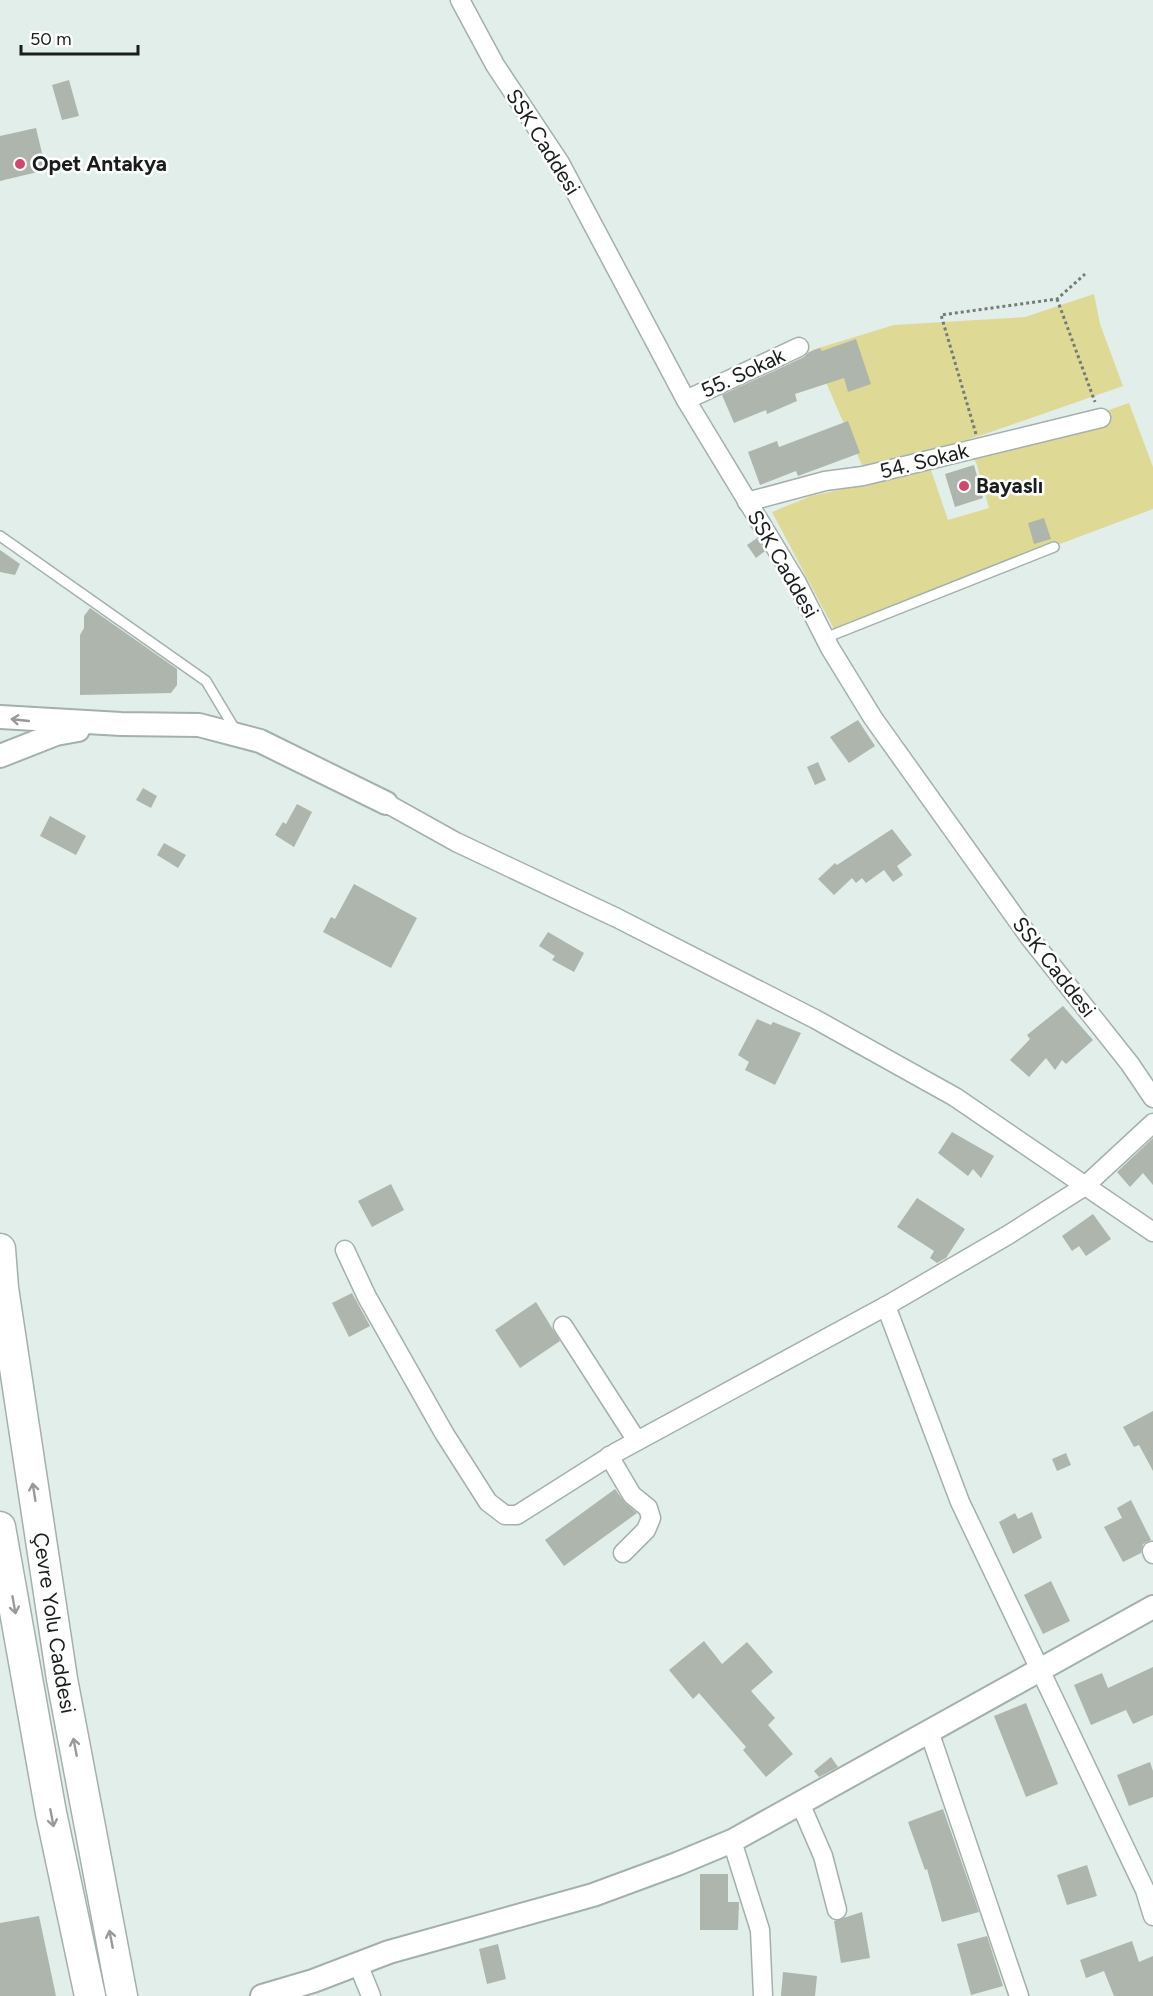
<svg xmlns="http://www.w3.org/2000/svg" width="1153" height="1996" font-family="Figtree,sans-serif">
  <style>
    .green { fill: #dfd996 }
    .building { fill: #aeb5ac }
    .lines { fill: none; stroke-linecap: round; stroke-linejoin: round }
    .service-casing { stroke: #a4b0ab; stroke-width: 12 }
    .minor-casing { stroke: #a4b0ab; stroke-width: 21 }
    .tertiary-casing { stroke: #a4b0ab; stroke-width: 26 }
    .trunk-casing { stroke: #a4b0ab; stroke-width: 33 }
    .path { stroke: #747c7a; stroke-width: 3; stroke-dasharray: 3 3; stroke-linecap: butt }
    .service { stroke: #fff; stroke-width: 9 }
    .minor { stroke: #fff; stroke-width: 18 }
    .tertiary { stroke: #fff; stroke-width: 22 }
    .trunk { stroke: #fff; stroke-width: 30 }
    .oneway { stroke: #989999 }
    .poi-dot { fill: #d24573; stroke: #fff; stroke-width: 2 }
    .labels { text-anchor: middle; stroke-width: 5; stroke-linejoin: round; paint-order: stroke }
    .street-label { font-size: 21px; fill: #191d1c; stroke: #fff }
    .poi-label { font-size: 21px; font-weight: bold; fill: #191d1c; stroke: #fff; text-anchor: start }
  </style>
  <rect width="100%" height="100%" fill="#e1eee9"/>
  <g class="green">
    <polygon points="1094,294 1100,324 1123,386 982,435 864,470 812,350 894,325 1025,317"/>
    <polygon points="1129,403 1153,467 1153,509 834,629 772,512 811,496 931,470 948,520 989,508 976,462 972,458"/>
  </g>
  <g class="building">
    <polygon points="69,80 79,116 62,120 52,85"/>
    <polygon points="36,128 46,170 0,181 0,136"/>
    <polygon points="856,339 871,384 848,392 844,378 795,394 797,401 767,414 766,410 734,423 722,395 804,357 809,352 820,348 822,351"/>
    <polygon points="848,421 860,453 798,476 796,471 760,485 748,452 777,441 779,447"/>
    <polygon points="974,465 983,498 955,507 945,474"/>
    <polygon points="1044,518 1051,539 1034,544 1028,523"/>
    <polygon points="757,538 765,551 756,558 747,545"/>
    <polygon points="0,550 20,564 15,575 0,572"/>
    <polygon points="90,608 177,669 177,685 171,693 80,695 80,635 84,628 84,616"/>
    <polygon points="858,720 875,746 849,763 830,737"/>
    <polygon points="818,762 826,780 815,785 807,767"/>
    <polygon points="143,788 157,796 151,808 136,800"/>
    <polygon points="297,804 312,812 294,847 275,835 283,822 286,824"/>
    <polygon points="50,816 86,836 76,855 40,836"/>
    <polygon points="892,829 912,855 897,866 903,875 893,882 884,870 866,883 862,878 856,883 852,878 834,895 818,879 835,863 837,865"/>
    <polygon points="164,843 186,855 178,868 157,855"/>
    <polygon points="354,884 417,918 391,968 323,932 331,917 335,919"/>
    <polygon points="548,932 584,953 574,972 552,960 555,956 539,946"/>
    <polygon points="1063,1006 1093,1040 1066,1064 1062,1060 1055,1070 1046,1058 1029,1077 1010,1060 1030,1039 1027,1035"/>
    <polygon points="757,1019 771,1025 773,1022 801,1033 775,1085 745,1070 749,1062 738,1055"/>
    <polygon points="952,1132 994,1156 981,1178 973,1169 968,1176 938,1153"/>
    <polygon points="1153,1138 1153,1185 1143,1173 1130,1187 1117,1172"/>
    <polygon points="391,1184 404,1210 372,1227 358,1201"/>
    <polygon points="917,1198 965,1229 946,1258 937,1263 930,1258 934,1251 897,1227"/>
    <polygon points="1093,1214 1111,1239 1086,1256 1079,1246 1072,1251 1062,1236"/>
    <polygon points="352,1293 370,1326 349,1337 332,1303"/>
    <polygon points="536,1302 560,1341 520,1368 495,1330"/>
    <polygon points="1153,1411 1153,1471 1139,1445 1134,1447 1123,1427"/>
    <polygon points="1066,1453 1071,1465 1057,1471 1052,1459"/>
    <polygon points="615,1489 625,1503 637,1513 564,1566 545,1540"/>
    <polygon points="1131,1500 1151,1540 1143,1544 1141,1553 1123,1562 1104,1527 1122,1518 1117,1508"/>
    <polygon points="1032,1512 1042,1538 1013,1554 999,1522 1015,1513 1018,1519"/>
    <polygon points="1051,1581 1070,1621 1043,1634 1024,1595"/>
    <polygon points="704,1641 722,1664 747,1642 773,1672 751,1691 775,1718 768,1725 793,1754 766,1777 743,1750 746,1747 699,1693 693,1699 669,1670"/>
    <polygon points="1153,1667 1153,1715 1133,1724 1126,1710 1091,1725 1074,1685 1102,1673 1108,1688"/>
    <polygon points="1026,1703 1058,1784 1026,1797 994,1716"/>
    <polygon points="831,1757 838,1767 819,1777 814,1771"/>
    <polygon points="1150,1762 1153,1771 1153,1797 1129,1806 1117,1775"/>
    <polygon points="943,1809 979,1912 942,1922 927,1869 925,1870 908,1822"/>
    <polygon points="1087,1865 1097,1896 1067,1905 1057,1875"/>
    <polygon points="700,1874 728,1874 728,1902 739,1902 738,1930 700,1930"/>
    <polygon points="862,1912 870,1958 841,1963 834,1921"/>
    <polygon points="39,1916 56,1996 0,1996 0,1923"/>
    <polygon points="987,1936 1003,1986 971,1995 957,1944"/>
    <polygon points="1132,1941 1139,1962 1153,1956 1153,1996 1114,1996 1104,1971 1086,1978 1080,1960"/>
    <polygon points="498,1944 506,1979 487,1984 479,1949"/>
    <polygon points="783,1972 817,1976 815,1996 781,1996"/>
  </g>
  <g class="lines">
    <g class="service-casing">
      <g id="service">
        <polyline points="0,536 206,681 236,731"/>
        <polyline points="825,638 1054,547"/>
      </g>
    </g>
    <g class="minor-casing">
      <g id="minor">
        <polyline points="460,0 495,65 560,163 686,400 797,583 830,648 873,718 1030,938 1130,1064 1153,1098"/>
        <polyline points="686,400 799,347"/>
        <polyline points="747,502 825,481 863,476 1101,418"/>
        <polyline points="386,803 456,842 617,918 815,1019 955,1097 1153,1232"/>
        <polyline points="345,1250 367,1297 444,1433 488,1502 505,1515 517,1515 615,1453 886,1306 1008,1235 1085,1186 1153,1123"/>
        <polyline points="886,1306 960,1502 1145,1890 1153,1916"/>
        <polyline points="563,1326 637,1441"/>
        <polyline points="609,1456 632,1495 648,1508 651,1518 646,1530 623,1553"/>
        <polyline points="1152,1551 1153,1554"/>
        <polyline points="929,1731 1019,1996"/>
        <polyline points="800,1803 823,1856 837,1910"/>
        <polyline points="732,1841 760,1930 763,1996"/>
        <polyline points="358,1964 371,1996"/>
      </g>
    </g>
    <g class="tertiary-casing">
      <g id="tertiary">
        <polyline points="0,717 121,724 199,725 260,741 386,803"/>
        <polyline points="0,756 56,734 78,730"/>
        <polyline points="262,1996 313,1981 389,1952 593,1895 677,1864 732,1841 1153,1607"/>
      </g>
    </g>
    <g class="trunk-casing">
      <g id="trunk">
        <path id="s1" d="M0,1249L3,1288L62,1679L122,1996"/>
        <polyline points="0,1527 51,1813 90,1996"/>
      </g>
    </g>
    <g class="path">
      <polyline points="1057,299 1095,402"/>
      <polyline points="976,434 941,315 1057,299 1085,274"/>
    </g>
    <use href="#service" class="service"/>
    <use href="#minor" class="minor"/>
    <use href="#tertiary" class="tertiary"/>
    <use href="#trunk" class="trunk"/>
  </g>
  <defs><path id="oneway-shaft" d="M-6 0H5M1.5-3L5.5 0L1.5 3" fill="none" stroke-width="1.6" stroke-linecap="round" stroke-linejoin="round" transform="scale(1.5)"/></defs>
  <g class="oneway">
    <use href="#oneway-shaft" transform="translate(20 720) rotate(-174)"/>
    <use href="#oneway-shaft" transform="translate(34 1492) rotate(-99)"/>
    <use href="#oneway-shaft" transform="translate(14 1605) rotate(80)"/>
    <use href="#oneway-shaft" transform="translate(75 1747) rotate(-101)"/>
    <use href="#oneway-shaft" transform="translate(52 1818) rotate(79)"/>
    <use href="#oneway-shaft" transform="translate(111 1939) rotate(-101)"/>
  </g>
  <g class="poi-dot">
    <circle cx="20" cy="164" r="6"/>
    <circle cx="964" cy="486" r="6"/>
  </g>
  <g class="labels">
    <g class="street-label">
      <text transform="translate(543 142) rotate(58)" y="7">SSK Caddesi</text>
      <text transform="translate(743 373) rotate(-25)" y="7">55. Sokak</text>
      <text transform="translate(924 461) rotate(-14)" y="7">54. Sokak</text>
      <text transform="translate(783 564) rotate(60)" y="7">SSK Caddesi</text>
      <text transform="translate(1054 967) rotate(52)" y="7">SSK Caddesi</text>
      <text dy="7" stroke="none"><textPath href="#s1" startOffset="378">Çevre Yolu Caddesi</textPath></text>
    </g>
    <g class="poi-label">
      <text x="32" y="171">Opet Antakya</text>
      <text x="976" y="493">Bayaslı</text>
    </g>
  </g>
  <path d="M21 45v9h117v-9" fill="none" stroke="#191d1c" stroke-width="3"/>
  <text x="30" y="45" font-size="18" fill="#191d1c" stroke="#ffffff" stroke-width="4.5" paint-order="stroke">50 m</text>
</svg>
